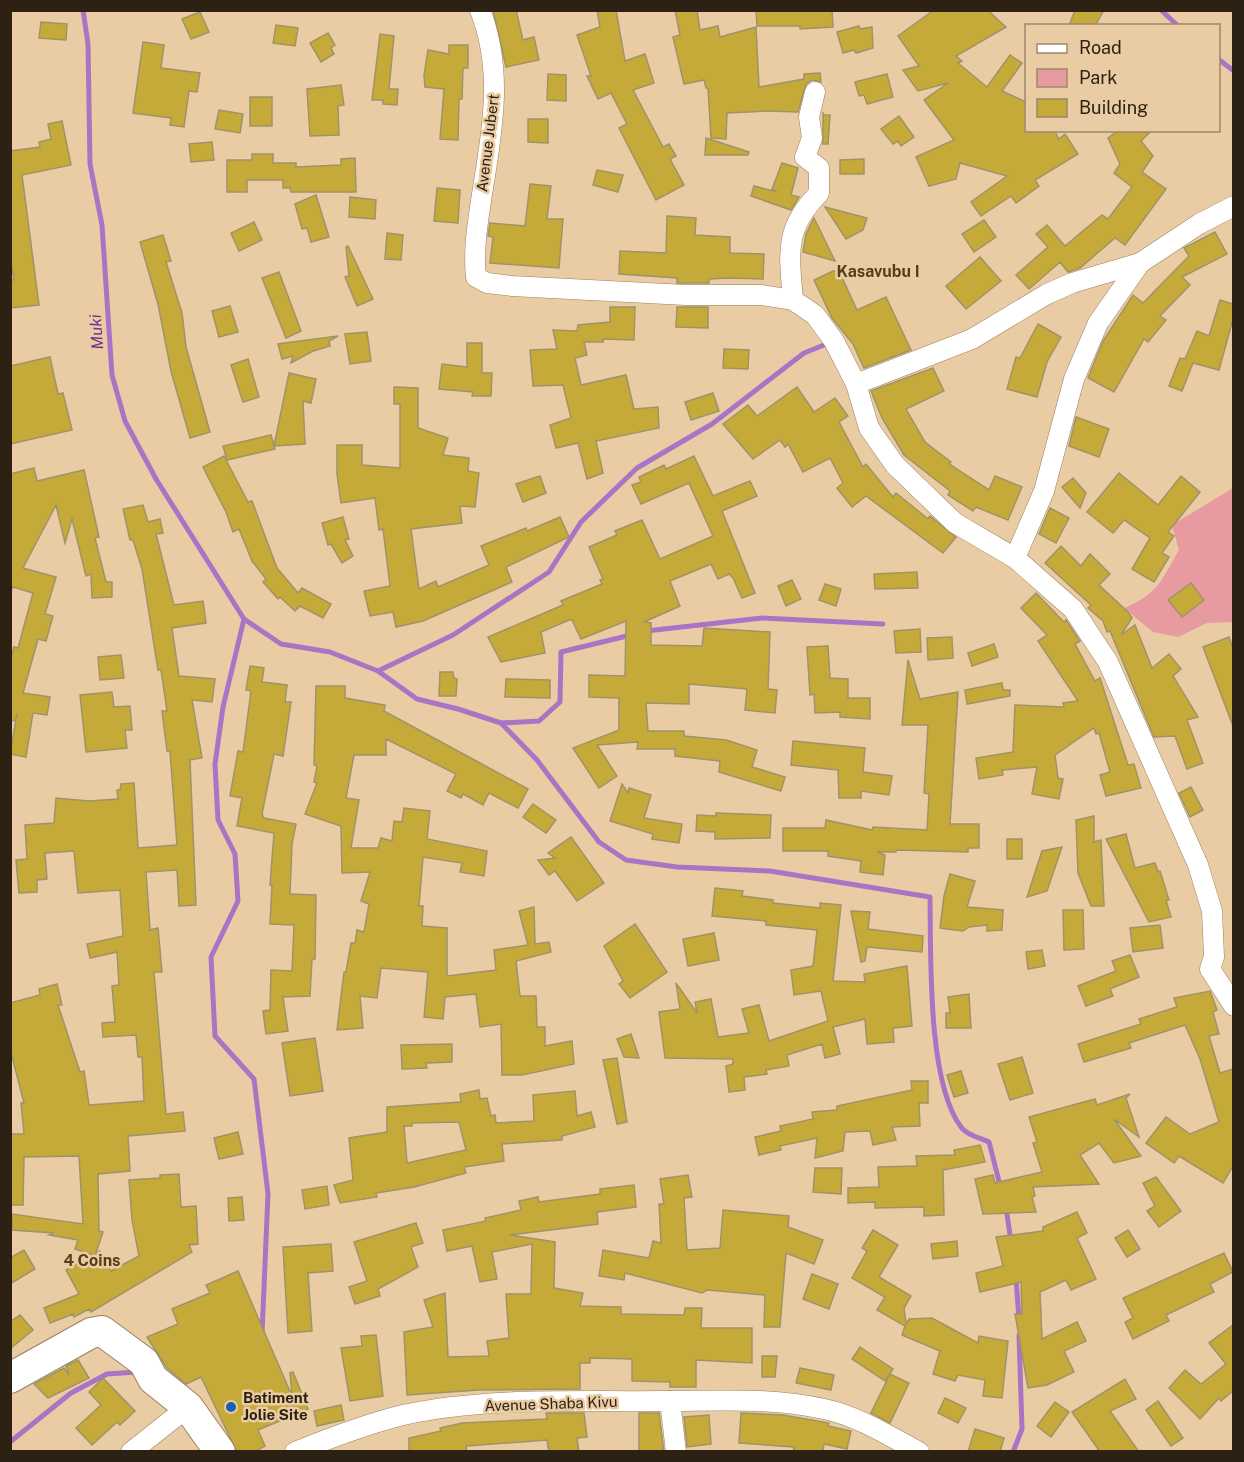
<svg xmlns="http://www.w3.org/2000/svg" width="1244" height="1462" font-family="'Public Sans',sans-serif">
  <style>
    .green { fill: #e79ba0 }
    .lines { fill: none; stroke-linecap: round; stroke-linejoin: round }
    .stream { stroke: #ab73c4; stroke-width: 5 }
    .building { fill: #c6aa39; stroke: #9f9367; stroke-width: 1.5; fill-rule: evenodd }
    .minor-casing { stroke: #9c805b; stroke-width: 21 }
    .highway-casing { stroke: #9c805b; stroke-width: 32 }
    .minor { stroke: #fff; stroke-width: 20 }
    .highway { stroke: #fff; stroke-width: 30 }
    .poi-dot { fill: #1960b0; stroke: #eacca4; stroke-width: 2 }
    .labels { text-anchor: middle; stroke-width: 5; stroke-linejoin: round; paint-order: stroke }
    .street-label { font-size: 15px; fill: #2c2112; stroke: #eacca4 }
    .poi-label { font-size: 15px; font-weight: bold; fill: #2c2112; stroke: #eacca4; text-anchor: start }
    .neighbourhood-label { font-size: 16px; font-weight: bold; fill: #563e19; stroke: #eacca4 }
    .water-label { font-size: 16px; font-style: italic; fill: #732d8f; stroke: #eacca4 }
  </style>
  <rect width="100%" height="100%" fill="#eacca4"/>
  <path class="green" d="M1233,488V622L1207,623L1178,637L1153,632L1124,608C1158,594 1161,581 1179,550L1172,525Z"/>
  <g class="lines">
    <g class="stream">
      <path d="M83,10L88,44L90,164L102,225L112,375L125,421L156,479L244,619L281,644L330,652L378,671L417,699L458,709L501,723L537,760L599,842L626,860L677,867L770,871L930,897C931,954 927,1082 961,1127C966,1135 981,1138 989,1142L1001,1189"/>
      <polyline points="1161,10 1178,26"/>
      <polyline points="1218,59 1234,71"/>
      <polyline points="244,619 223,707 215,764 218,820 235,854 238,901 211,957 215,1036 254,1079 268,1194 262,1334"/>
      <polyline points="646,631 762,618 883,624"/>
      <polyline points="378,671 453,635 549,572 581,522 637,468 712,424 804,353 829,343"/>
      <polyline points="501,723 539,721 560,702 561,652 631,635"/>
      <polyline points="1006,1207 1011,1242"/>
      <polyline points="1016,1278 1019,1319"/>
      <polyline points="10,1442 71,1393 107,1374 137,1372"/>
      <polyline points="1013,1452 1022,1429 1019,1335"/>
    </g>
  </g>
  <g class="building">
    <polygon points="493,10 516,10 523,40 534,37 539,60 506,67"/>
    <polygon points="597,10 616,10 625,61 645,54 654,83 633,90 663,147 669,144 676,156 670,159 684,185 656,200 619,128 627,124 611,93 598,99 587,76 591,76 577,35 600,27"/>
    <polygon points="675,10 697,10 700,30 718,26 720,37 756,27 759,87 804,79 804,74 820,73 821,82 812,80 806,84 798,112 767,111 727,113 726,139 711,138 708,88 706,88 704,80 684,84 673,37 680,35"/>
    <polygon points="756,10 832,10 833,27 800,29 800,26 757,26"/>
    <polygon points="934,10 988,10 996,18 1006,27 956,56 962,61 958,63 987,87 1010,55 1022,63 1002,91 1026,102 1026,130 1054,130 1059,139 1065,134 1078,154 1035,180 1039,186 1016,203 1011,196 981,216 971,202 1007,176 960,163 956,179 929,186 916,157 954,140 924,100 948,83 918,91 903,70 919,66 898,36"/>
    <polygon points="1075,10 1104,10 1095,26 1069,26"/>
    <polygon points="200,12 209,32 191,39 182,19"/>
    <polygon points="41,22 67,24 66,40 39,38"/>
    <polygon points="276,25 298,28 295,46 273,43"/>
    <polygon points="859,26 860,29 872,27 873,48 856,53 854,50 843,53 837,32"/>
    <polygon points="328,33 335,45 331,48 334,54 321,62 310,43"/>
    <polygon points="380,34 394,36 389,89 398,89 397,105 383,104 383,100 372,100"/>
    <polygon points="143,42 164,45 161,68 200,73 197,92 189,91 184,127 170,125 171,118 133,113"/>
    <polygon points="449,45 468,45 468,68 463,68 462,99 459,99 458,140 440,139 444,89 425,87 424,75 428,50 449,54"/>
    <polygon points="548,74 566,75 566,101 547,100"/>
    <polygon points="887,74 893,97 867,104 864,95 859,96 855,82"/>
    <polygon points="341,85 344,105 338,106 339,135 310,136 307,89"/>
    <rect x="250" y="97" width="22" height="29"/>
    <polygon points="219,110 243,114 240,133 215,129"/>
    <polygon points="823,112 823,115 830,115 828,144 823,144"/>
    <polygon points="899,116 914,137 901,146 898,141 893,144 881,129"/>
    <polygon points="528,119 548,119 548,143 528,142"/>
    <polygon points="62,121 71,165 22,175 39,305 10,308 10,280 14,280 10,257 10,151 40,147 39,142 51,139 48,124"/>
    <polygon points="1119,130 1152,130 1141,141 1153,156 1142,172 1166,189 1125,245 1115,238 1080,268 1068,272 1060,262 1029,289 1016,275 1048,247 1036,234 1047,225 1065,246 1102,215 1108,219 1132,187 1114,173 1120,164 1108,138"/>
    <polygon points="706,138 749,152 748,155 705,155"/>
    <polygon points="212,142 214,160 191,162 189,144"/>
    <polygon points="252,154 273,154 273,163 296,163 296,167 341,165 341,159 355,158 356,192 291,192 290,188 283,188 283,180 247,180 247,192 227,192 227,160 252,160"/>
    <polygon points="864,159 864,174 840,174 840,160"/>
    <polygon points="782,163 798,168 791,195 799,197 791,210 751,196 754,186 777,192 772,189"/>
    <polygon points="597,170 623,175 618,192 593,185"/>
    <polygon points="530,184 551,186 547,219 563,219 559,268 490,263 493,237 488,236 490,223 525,226"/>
    <polygon points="437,188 460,190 458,223 434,221"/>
    <polygon points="316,195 329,237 311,242 307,228 302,229 295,204"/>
    <polygon points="350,197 376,200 375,219 349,217"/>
    <polygon points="825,207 867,218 863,230 846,239"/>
    <polygon points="667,216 696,218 695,235 730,237 730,253 764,254 763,279 728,278 709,279 709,283 677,283 677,278 619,274 620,251 666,253"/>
    <polygon points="814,218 835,261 803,252 806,234"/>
    <polygon points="984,220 996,237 974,252 962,234"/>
    <polygon points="254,222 262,240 239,251 231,233"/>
    <polygon points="1215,232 1227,254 1182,277 1190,285 1160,316 1166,320 1148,342 1144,339 1114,392 1088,378 1103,341 1133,295 1143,303 1189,256 1184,248"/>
    <polygon points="387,233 403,235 401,260 385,259"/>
    <polygon points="163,235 171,261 166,262 182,313 186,347 210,432 190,438 171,371 158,304 140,242"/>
    <polygon points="348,246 373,299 357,306 345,277 349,276 346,247"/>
    <polygon points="980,257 1001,281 966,309 946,286"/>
    <polygon points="833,271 839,271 857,310 886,297 911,350 864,368 853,344 832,318 814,280"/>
    <polygon points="279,272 301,331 286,338 262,278"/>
    <polygon points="1220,300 1233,304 1233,319 1219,370 1193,363 1182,391 1169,386 1180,358 1185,359 1197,331 1209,336"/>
    <polygon points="230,306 238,332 219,337 212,311"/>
    <polygon points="610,307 635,307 634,340 603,339 603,342 584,342 587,355 575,358 581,385 626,375 634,409 658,407 659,428 596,441 603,473 587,479 578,443 556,448 550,425 571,418 563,385 533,386 530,350 557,349 553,330 577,331 578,325 610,322"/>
    <polygon points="677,307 708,307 708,328 676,327"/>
    <polygon points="1038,324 1061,337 1047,362 1037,397 1007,389 1016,357 1020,358"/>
    <polygon points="367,332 371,361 350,364 345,334"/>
    <polygon points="338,336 329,341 330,346 313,351 291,363 293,356 282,359 278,344"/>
    <polygon points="467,343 482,343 482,373 492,373 491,396 472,396 473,392 439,389 442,364 467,367"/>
    <polygon points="724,349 749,350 748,369 723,368"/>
    <polygon points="50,357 58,394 63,393 72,430 10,444 10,366"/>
    <polygon points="248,359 259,397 243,402 231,365"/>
    <polygon points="933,368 944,391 906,409 925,442 951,462 949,464 989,490 995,476 1022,487 1008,520 976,507 973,511 948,495 950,491 904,455 882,418 871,391"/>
    <polygon points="289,373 316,379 311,403 303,401 305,444 274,446"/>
    <polygon points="394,387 418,388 418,428 448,438 443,455 469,458 468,471 479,473 475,507 460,506 462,523 411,529 419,589 436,581 438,587 489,565 481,546 526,528 527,531 560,517 569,537 506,567 512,582 423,621 396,627 393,612 370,616 364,591 390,586 383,529 379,530 375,498 341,503 337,474 337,445 362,445 362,465 400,468 400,404 394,404"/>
    <polygon points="797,387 814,412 835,398 848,416 839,422 863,467 866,464 893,497 896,493 928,519 930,516 956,537 943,553 866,496 852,507 837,488 843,483 830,458 803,472 788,444 785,447 780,440 753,459 723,424 748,405 757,416"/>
    <polygon points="713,393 719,411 691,420 685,402"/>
    <polygon points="1076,417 1109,429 1099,457 1069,446"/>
    <polygon points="271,435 275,449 227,460 223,446"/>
    <polygon points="224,456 248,502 252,501 277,568 298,593 302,588 331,604 323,618 300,606 295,611 280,597 278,599 263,582 266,579 252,561 239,529 233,532 226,512 203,467"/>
    <polygon points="694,456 713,496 750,481 757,496 722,511 755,593 742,598 733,578 729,574 718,579 711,564 670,581 680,606 644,622 651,623 651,645 702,646 704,628 770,632 768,689 777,690 775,713 745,710 747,689 689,684 689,704 646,703 648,731 684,731 684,736 726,740 757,750 752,767 785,777 781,791 719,772 720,761 675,756 675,749 637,749 638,742 597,745 617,776 599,788 573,748 619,730 619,698 589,697 589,675 625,676 626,621 581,639 572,620 569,620 541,632 545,653 501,662 488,637 563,605 561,601 602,584 600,580 603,579 589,547 617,535 615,531 642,520 660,559 713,536 689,483 641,504 632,485 641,482 639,477 664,465 666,469"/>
    <polygon points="34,468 37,481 84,470 99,537 95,538 106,582 112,582 112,597 92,598 91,574 86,576 72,519 65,543 56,505 23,568 56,577 45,614 53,616 46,641 38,639 23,693 50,697 47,715 33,713 26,757 10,754 17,714 15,721 10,720 10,660 14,647 18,648 33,593 13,587 10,592 10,474"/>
    <polygon points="1119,473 1158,505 1181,476 1200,492 1168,532 1174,536 1162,553 1169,557 1154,582 1132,569 1150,538 1124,520 1113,533 1087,512"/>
    <polygon points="540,476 546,493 523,502 516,484"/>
    <polygon points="1073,478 1086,493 1080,508 1062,487"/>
    <polygon points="143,505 148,522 160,519 163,533 156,534 174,605 203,601 206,623 172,628 179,676 215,679 212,702 192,700 202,758 190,760 196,905 179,906 177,870 146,872 150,930 158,928 162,972 154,972 166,1114 183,1112 185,1131 128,1136 130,1171 98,1174 99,1231 103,1232 96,1253 100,1251 111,1271 139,1256 132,1220 129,1180 160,1178 160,1175 179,1174 181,1207 196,1206 198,1244 189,1245 192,1252 91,1312 89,1309 74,1317 73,1314 50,1323 44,1308 79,1294 66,1270 93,1255 75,1249 78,1240 49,1235 54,1233 12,1230 12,1214 83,1224 79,1156 24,1157 23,1205 10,1205 10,1134 24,1134 21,1103 24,1103 10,1049 10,1003 40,995 39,989 57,984 62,1005 58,1005 80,1072 84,1071 89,1105 144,1101 142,1057 138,1057 136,1035 103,1037 102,1023 115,1022 112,986 119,985 117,952 90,958 87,944 123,936 120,890 78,893 74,851 45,853 47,879 37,880 37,892 19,893 16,860 27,859 25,825 54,823 56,798 89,801 118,799 117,790 120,790 121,784 134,783 138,848 177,845 170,751 167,751 162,711 167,711 161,670 158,670 142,569 133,540 130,540 123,509"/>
    <polygon points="1050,508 1069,518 1056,543 1039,534"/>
    <polygon points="343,517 349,539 345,540 353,556 342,563 331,544 328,545 322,523"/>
    <polygon points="1061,546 1081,566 1090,554 1110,574 1099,585 1129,613 1132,618 1121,635 1135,625 1152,668 1169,654 1181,669 1173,676 1198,717 1187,720 1203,763 1187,769 1175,736 1154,737 1110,631 1107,632 1103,621 1088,608 1091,605 1045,563"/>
    <polygon points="917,572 918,588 875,589 874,574"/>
    <polygon points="792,580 801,599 786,606 778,586"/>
    <polygon points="1191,583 1204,600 1182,617 1168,600"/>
    <polygon points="825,584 841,589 836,606 819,600"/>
    <polygon points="1036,593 1064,622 1066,620 1080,641 1075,644 1095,681 1100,678 1128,765 1134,764 1141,788 1106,796 1100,775 1110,772 1099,733 1096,734 1094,728 1055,755 1058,778 1063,779 1059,799 1032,794 1037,767 1002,770 1003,775 979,779 976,758 1013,752 1015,705 1064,707 1063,703 1078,701 1038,641 1047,635 1021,608"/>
    <polygon points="920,629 921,652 896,653 894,631"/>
    <polygon points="952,637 953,658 928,660 927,638"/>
    <polygon points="1229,637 1233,648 1233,726 1203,647"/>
    <polygon points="994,644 998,657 972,666 968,653"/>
    <polygon points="828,646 830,678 848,679 848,698 870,698 870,719 840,717 840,712 815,713 814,694 810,695 807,647"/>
    <polygon points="121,655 124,678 100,680 98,657"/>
    <polygon points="908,660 920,699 958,692 950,824 979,824 979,848 968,848 968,852 896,850 896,852 877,852 885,855 883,875 860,872 861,861 828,856 828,851 783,851 783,828 825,828 826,820 872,830 873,827 927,830 929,794 924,793 928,725 902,725"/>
    <polygon points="250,666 264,668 262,682 287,685 285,702 291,702 283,756 274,754 262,814 264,818 296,824 292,844 290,894 316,895 315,959 312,959 310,996 283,997 288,1031 266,1034 263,1011 270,1010 271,970 292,971 294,925 270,924 272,885 270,885 274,833 237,826 242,798 230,796 238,751 243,752 251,691 246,690"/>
    <polygon points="440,672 453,672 454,678 457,679 456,696 439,696"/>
    <polygon points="506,679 550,680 550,698 505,697"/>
    <polygon points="1002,683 1003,690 1010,690 1010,696 967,704 965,690"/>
    <polygon points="316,686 345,686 345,698 385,705 384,711 528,789 518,808 489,793 483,805 463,794 461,798 447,791 456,774 386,739 386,755 354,755 346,798 359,800 351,848 378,848 381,838 392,841 394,821 402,822 404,808 430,811 427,839 487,851 484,876 460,872 462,863 423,857 419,906 423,906 422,926 447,928 447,976 496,970 494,950 528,945 519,911 534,907 535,944 549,942 551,952 516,961 520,996 536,996 537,1027 545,1027 545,1046 572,1041 574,1064 522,1075 502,1075 501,1024 480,1027 476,994 445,997 443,1019 424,1017 428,972 381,968 377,998 360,996 363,1028 337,1030 344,972 346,972 351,943 355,943 357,930 364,932 369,904 361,901 370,872 342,873 341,826 305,814 317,783 314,782 317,766 314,765"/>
    <polygon points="112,692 114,707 130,706 132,730 125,730 127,748 86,752 80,695"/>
    <polygon points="793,741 865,748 863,772 892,776 889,795 861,791 861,798 839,798 838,770 791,765"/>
    <polygon points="622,784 628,793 629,788 651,795 644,818 682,824 679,843 652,839 653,834 610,821"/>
    <polygon points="1191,787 1203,810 1190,817 1179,793"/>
    <polygon points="533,804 556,820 546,833 523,817"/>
    <polygon points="716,813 771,815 770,838 715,839 715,832 696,831 697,815 716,816"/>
    <polygon points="1094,816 1094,842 1101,840 1104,906 1091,906 1078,873 1076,820"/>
    <polygon points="1126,834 1135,868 1155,863 1158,872 1160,871 1169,900 1166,900 1171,917 1149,922 1106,839"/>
    <polygon points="571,837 604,883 577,901 555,871 549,875 538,860 555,858 548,853"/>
    <rect x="1007" y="839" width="15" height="20"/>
    <polygon points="1062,847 1047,891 1027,897 1042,851"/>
    <polygon points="950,874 975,881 967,907 1003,910 1002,930 987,931 987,925 969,927 963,931 940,928 944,896"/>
    <polygon points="715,888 743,891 742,896 773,900 773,903 820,908 820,903 841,905 833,981 865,982 864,974 907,966 912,1026 893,1028 894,1042 867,1044 865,1019 833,1027 840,1054 825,1058 822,1044 787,1055 789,1066 766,1070 767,1074 744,1077 745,1090 729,1092 726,1066 733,1064 733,1059 665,1058 659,1012 680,1009 676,983 697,1013 695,1002 711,999 718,1037 749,1033 742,1009 759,1005 769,1041 828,1021 821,991 794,995 791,970 813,966 817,930 766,925 766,921 712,916"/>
    <polygon points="1063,910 1083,910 1084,949 1064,950"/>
    <polygon points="851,911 870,912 868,929 923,936 922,952 867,947 865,961 861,962"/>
    <polygon points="635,924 667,972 630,998 619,984 623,981 604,946"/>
    <polygon points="1160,925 1163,948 1133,952 1130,928"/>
    <polygon points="714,933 719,960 688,966 683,939"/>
    <polygon points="1042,950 1045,966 1028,969 1026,952"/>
    <polygon points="1130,955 1139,977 1110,989 1113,996 1086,1006 1078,986 1116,971 1112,961"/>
    <polygon points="1210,991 1217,1010 1213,1012 1219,1034 1209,1036 1220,1073 1233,1069 1233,1166 1223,1183 1179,1156 1174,1163 1146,1143 1166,1117 1190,1134 1219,1122 1200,1059 1185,1025 1129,1043 1131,1048 1084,1062 1078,1044 1141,1024 1139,1019 1177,1007 1174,998"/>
    <polygon points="969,994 971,1028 946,1028 946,1013 950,1013 948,997"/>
    <polygon points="631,1034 639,1058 624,1057 617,1039"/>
    <polygon points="315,1038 323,1091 290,1096 282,1043"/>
    <polygon points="452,1044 452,1062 426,1063 427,1068 402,1069 401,1045"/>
    <polygon points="1022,1057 1033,1093 1010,1100 998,1064"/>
    <polygon points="617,1058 627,1122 617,1124 603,1060"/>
    <polygon points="961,1071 968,1093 954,1097 947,1075"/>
    <polygon points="911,1081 928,1081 928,1103 919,1103 920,1126 892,1127 896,1140 873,1145 870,1131 845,1132 843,1151 815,1158 817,1138 780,1146 781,1150 759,1155 755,1137 781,1131 780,1126 813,1119 812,1112 837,1110 837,1106 912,1090"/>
    <path d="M479,1090L480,1099L487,1098L491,1116L495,1115L496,1123L534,1121L533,1095L575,1091L577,1116L591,1112L595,1127L562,1136V1140L502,1144L504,1161L464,1167L466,1173L414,1187L376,1193L377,1197L340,1203L334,1185L353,1180L349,1138L387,1132V1107L461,1102L460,1094ZM459,1122L466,1150L407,1163L404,1126H412V1123Z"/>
    <polygon points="1130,1094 1126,1098 1139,1137 1114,1119 1141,1156 1114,1163 1099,1143 1080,1155 1099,1184 1033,1187 1035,1196 1032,1197 1036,1212 983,1214 975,1179 993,1175 995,1183 1042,1172 1033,1143 1037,1142 1029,1117 1095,1099 1097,1105"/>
    <polygon points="238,1132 243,1154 219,1159 214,1138"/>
    <polygon points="980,1145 985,1162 943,1170 944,1215 924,1216 924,1207 875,1208 875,1202 848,1203 848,1188 879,1187 878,1167 917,1166 916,1156 955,1155 954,1150"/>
    <polygon points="815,1168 842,1168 841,1194 813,1192"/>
    <polygon points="688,1175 692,1197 684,1198 687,1250 720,1248 723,1210 789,1216 788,1227 823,1240 814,1264 786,1253 780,1327 764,1327 765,1295 707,1290 702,1293 625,1273 624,1280 599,1276 603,1250 649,1258 653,1241 661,1243 659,1204 664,1204 660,1179"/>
    <polygon points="1156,1177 1181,1211 1159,1227 1147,1211 1155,1206 1143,1183"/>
    <polygon points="634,1185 636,1207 597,1212 598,1224 510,1235 555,1242 554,1288 583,1293 580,1306 621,1307 621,1314 684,1315 685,1308 702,1308 701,1328 752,1328 752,1363 696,1360 696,1387 670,1387 670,1382 632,1381 632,1359 590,1358 590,1363 580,1363 580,1389 479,1390 407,1395 404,1332 433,1327 424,1300 445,1293 448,1357 489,1356 487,1341 509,1338 506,1294 531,1294 532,1244 492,1252 497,1279 480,1282 472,1246 447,1251 443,1230 486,1221 485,1218 521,1210 519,1201 538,1197 539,1202 600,1194 600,1189"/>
    <polygon points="327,1186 329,1205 305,1209 302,1190"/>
    <polygon points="242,1197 244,1220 229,1221 228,1198"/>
    <polygon points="1077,1212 1087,1233 1077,1238 1096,1279 1071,1290 1066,1280 1040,1292 1042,1339 1077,1322 1086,1341 1064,1351 1074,1372 1047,1385 1028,1388 1015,1314 1022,1314 1021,1282 980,1292 976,1273 1003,1266 996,1237 1043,1231 1043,1227"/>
    <polygon points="416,1223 423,1243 411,1247 418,1267 378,1289 380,1296 355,1304 349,1287 367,1281 354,1242"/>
    <polygon points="873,1230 898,1245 879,1277 911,1296 904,1308 906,1324 909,1319 932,1318 978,1343 979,1336 1008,1341 1002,1398 983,1396 985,1380 958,1375 955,1381 933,1374 940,1351 902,1335 905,1326 877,1310 885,1297 852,1278 867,1251 862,1248"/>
    <polygon points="1128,1230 1140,1249 1127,1257 1115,1238"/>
    <polygon points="957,1241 958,1256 933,1259 931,1244"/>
    <polygon points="331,1244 333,1271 308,1273 312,1331 288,1333 283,1247"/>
    <polygon points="24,1250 35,1269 10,1284 10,1258"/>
    <polygon points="1224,1253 1233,1272 1210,1284 1214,1292 1166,1315 1169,1321 1133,1339 1125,1322 1133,1318 1123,1298"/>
    <polygon points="238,1271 292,1396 290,1373 293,1372 308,1409 258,1430 265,1446 254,1452 237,1452 201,1377 186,1384 167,1368 147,1337 178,1324 172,1309 210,1293 206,1285"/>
    <polygon points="812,1274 838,1284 829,1309 803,1299"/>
    <polygon points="20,1315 33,1330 10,1349 10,1322"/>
    <polygon points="1233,1325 1233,1391 1221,1401 1219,1398 1200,1419 1169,1388 1185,1370 1201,1384 1226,1364 1209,1343"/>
    <polygon points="376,1335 383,1396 350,1401 341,1348 362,1346 361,1336"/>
    <polygon points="860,1347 893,1369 885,1381 852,1359"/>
    <polygon points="762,1356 777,1356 775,1377 762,1377"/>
    <polygon points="78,1360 89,1378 48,1398 34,1384 64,1368 69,1375 66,1366"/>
    <polygon points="800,1368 834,1375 831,1390 796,1383"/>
    <polygon points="890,1374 909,1383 890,1423 871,1413"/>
    <polygon points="103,1378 135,1411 120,1425 117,1422 92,1445 76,1428 101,1405 89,1392"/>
    <polygon points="1125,1379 1136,1399 1110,1411 1139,1452 1100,1452 1072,1412"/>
    <polygon points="945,1398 966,1408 958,1423 938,1413"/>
    <polygon points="1158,1401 1183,1438 1171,1446 1146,1410"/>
    <polygon points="1055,1402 1069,1412 1051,1437 1037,1426"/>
    <polygon points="341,1405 344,1420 317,1426 314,1411"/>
    <polygon points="546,1413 584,1413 587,1437 577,1438 579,1452 549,1452 547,1440 466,1446 467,1452 409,1452 409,1438 441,1431 440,1428 462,1423 547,1419"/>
    <polygon points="639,1413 659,1413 664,1452 639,1452"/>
    <polygon points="741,1413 783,1415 829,1423 828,1426 851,1431 847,1449 824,1444 823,1452 793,1452 794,1447 739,1443"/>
    <polygon points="709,1415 711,1444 687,1447 684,1417"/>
    <polygon points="975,1429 1004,1438 1000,1452 968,1452"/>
  </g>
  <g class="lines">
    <g class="minor-casing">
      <g id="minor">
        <path d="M480,10C504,71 492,132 482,194C478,222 473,248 476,277L487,283L512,286L686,295H762L793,300L815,315L834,341L856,384L869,428L895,465L955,523L1015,558L1073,609L1108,662L1198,865L1212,911L1214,957L1210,969L1234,1006"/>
        <path d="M793,300C789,253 784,229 819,193V168L805,157L812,138L809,117L815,92"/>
        <polyline points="856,384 972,339 1047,294 1072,283 1140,263 1199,224 1234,206"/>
        <polyline points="1015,558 1044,491 1074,379 1098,323 1140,263"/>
        <polyline points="670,1401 676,1452"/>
        <polyline points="131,1452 188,1407"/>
        <path d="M295,1452C330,1438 366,1424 403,1415C485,1397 577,1402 661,1401C715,1401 771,1397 824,1409C858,1416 889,1436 919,1452"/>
      </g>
    </g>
    <g class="highway-casing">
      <polyline id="highway" points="10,1378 91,1333 102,1331 144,1362 153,1379 188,1407 220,1452"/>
    </g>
    <use href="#minor" class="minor"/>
    <use href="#highway" class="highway"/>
  </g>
  <circle class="poi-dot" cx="231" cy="1407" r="6"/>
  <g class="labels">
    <g class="street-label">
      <text transform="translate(488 143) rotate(-83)" y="5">Avenue Jubert</text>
      <text transform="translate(551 1404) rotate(-2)" y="5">Avenue Shaba Kivu</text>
    </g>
    <g class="poi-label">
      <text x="243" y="1403">Batiment<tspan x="243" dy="17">Jolie Site</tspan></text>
    </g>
    <g class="neighbourhood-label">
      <text x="878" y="277">Kasavubu I</text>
      <text x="92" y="1266">4 Coins</text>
    </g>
    <g class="water-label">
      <text transform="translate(96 332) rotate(-94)" y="6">Muki</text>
    </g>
  </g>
  <rect width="1244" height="1462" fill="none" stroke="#2c2112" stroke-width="24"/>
  <rect x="1025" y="24" width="195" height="108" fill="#eacca4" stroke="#9e886a" stroke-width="1.5"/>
  <rect x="1037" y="44" width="30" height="9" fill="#ffffff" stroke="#9e886a" stroke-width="1.5"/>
  <text x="1079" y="54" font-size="18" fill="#2c2112">Road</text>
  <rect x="1037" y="69" width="30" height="18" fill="#e79ba0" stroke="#9e886a" stroke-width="1.5"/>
  <text x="1079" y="84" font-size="18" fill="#2c2112">Park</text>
  <rect x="1037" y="99" width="30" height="18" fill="#c6aa39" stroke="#9e886a" stroke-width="1.5"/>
  <text x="1079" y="114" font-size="18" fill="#2c2112">Building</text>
</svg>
